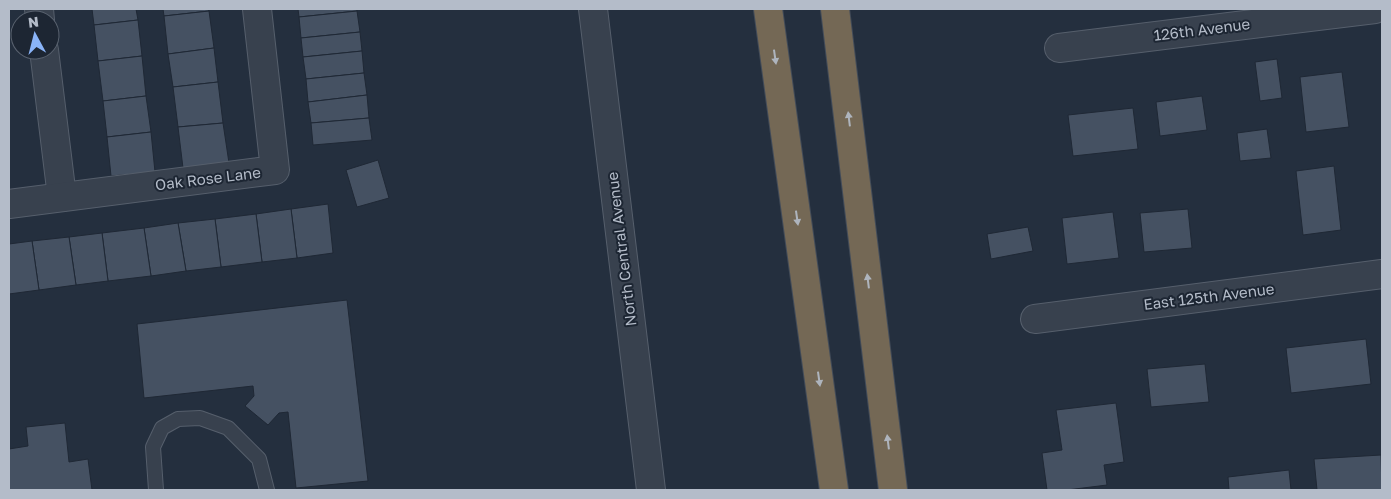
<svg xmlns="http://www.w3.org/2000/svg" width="1391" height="499" font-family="'Golos Text',sans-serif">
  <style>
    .building { fill: #455162; stroke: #1f2835 }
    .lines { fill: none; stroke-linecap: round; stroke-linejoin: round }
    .lane-casing { stroke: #565f6c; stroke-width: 16 }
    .street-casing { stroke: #565f6c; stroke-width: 30 }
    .highway-casing { stroke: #434c59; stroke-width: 30 }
    .lane { stroke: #38414e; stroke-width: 14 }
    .street { stroke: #38414e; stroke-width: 28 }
    .highway { stroke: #746855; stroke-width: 28 }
    .oneway { fill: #aeb4bd }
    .labels { text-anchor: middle; stroke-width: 4; stroke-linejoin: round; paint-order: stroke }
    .street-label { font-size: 15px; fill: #b4bcc9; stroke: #1d2633 }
  </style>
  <rect width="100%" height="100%" fill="#242f3e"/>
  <g class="building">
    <polygon points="92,9 136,9 138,20 94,25"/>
    <polygon points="163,9 208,9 209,11 164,16"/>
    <polygon points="298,9 357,9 357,11 299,17"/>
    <polygon points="209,11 214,48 168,54 164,16"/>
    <polygon points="357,11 360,32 301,38 299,17"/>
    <polygon points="138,20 142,56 98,61 94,25"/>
    <polygon points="360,32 362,51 303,57 301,38"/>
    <polygon points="214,48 218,82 173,87 168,54"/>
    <polygon points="362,51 364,73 306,79 303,57"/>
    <polygon points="142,56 146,96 103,101 98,61"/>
    <polygon points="1277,59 1282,98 1260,101 1255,62"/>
    <polygon points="1342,72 1349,127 1306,132 1300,77"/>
    <polygon points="364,73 367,95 308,102 306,79"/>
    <polygon points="218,82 223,123 178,127 173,87"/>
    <polygon points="367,95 369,118 311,123 308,102"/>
    <polygon points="146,96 151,132 107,137 103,101"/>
    <polygon points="1202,96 1207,130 1160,136 1156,102"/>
    <polygon points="1133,108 1138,149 1073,156 1068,115"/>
    <polygon points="369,118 372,140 313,145 311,123"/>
    <polygon points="223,123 229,163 183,168 178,127"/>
    <polygon points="1267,129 1271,158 1240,161 1237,133"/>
    <polygon points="151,132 155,172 111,176 107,137"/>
    <polygon points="378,160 389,198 357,207 346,170"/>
    <polygon points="1334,166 1341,230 1303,235 1296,171"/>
    <polygon points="328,204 333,253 297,258 291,209"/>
    <polygon points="291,209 297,258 262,262 256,214"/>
    <polygon points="1188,209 1192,248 1144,252 1140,213"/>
    <polygon points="1113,212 1119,258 1067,264 1062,218"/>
    <polygon points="256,214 262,262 221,267 215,219"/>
    <polygon points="215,219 221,267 186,271 178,223"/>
    <polygon points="178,223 186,271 151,276 144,228"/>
    <polygon points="1028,227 1033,251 991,259 987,234"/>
    <polygon points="144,228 151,276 108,281 102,233"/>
    <polygon points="102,233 108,281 76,285 69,237"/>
    <polygon points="69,237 76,285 39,290 32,241"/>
    <polygon points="32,241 39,290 9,294 9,244"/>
    <polygon points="347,300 368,481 296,488 288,412 279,413 268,425 245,406 254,396 253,386 144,398 137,324"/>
    <polygon points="1366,339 1371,384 1291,393 1286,348"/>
    <polygon points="1205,364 1209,402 1151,407 1147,369"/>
    <polygon points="1116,403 1124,462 1104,465 1107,485 1067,490 1047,490 1042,453 1062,450 1056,410"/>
    <polygon points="65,423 69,462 88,459 92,490 9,490 9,449 28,446 26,427"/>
    <polygon points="1381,455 1382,490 1317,490 1314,459"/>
    <polygon points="1289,470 1291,490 1229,490 1228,477"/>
  </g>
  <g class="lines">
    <g class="lane-casing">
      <polyline id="lane" points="156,490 153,447 162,428 178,419 200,418 228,428 259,459 267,490"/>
    </g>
    <g class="street-casing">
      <g id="street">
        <polyline points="39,9 40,20"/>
        <polyline points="593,9 651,490"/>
        <polyline points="1059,48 1375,9"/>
        <polyline points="44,50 62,197"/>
        <polyline points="9,204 275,170 257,9"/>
        <polyline points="1035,319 1382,274"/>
      </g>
    </g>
    <g class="highway-casing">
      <g id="highway">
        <polyline points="768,9 834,490"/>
        <polyline points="835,9 893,490"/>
      </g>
    </g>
    <use href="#lane" class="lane"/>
    <use href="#street" class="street"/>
    <use href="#highway" class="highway"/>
  </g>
  <defs><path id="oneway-solid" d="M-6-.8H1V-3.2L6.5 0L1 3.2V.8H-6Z" transform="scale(1.25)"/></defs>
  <g class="oneway">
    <use href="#oneway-solid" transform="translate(775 57) rotate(82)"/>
    <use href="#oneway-solid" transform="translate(849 119) rotate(-97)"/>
    <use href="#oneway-solid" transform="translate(797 218) rotate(82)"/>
    <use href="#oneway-solid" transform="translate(868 281) rotate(-97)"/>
    <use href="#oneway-solid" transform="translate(819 379) rotate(82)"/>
    <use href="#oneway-solid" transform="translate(888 442) rotate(-97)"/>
  </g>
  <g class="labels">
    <g class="street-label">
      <text transform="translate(1202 30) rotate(-7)" y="5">126th Avenue</text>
      <text transform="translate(208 179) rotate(-7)" y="5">Oak Rose Lane</text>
      <text transform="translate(622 249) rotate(-97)" y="5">North Central Avenue</text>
      <text transform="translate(1209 297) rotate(-7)" y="5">East 125th Avenue</text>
    </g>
  </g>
  <rect width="1391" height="499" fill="none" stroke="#b4bcc9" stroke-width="20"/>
  <g transform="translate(35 35) rotate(353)"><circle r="24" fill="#1d2633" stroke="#59626f"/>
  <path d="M0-4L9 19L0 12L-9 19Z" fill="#8ab4f8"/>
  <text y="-8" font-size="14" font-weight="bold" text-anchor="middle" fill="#b4bcc9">N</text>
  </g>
</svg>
